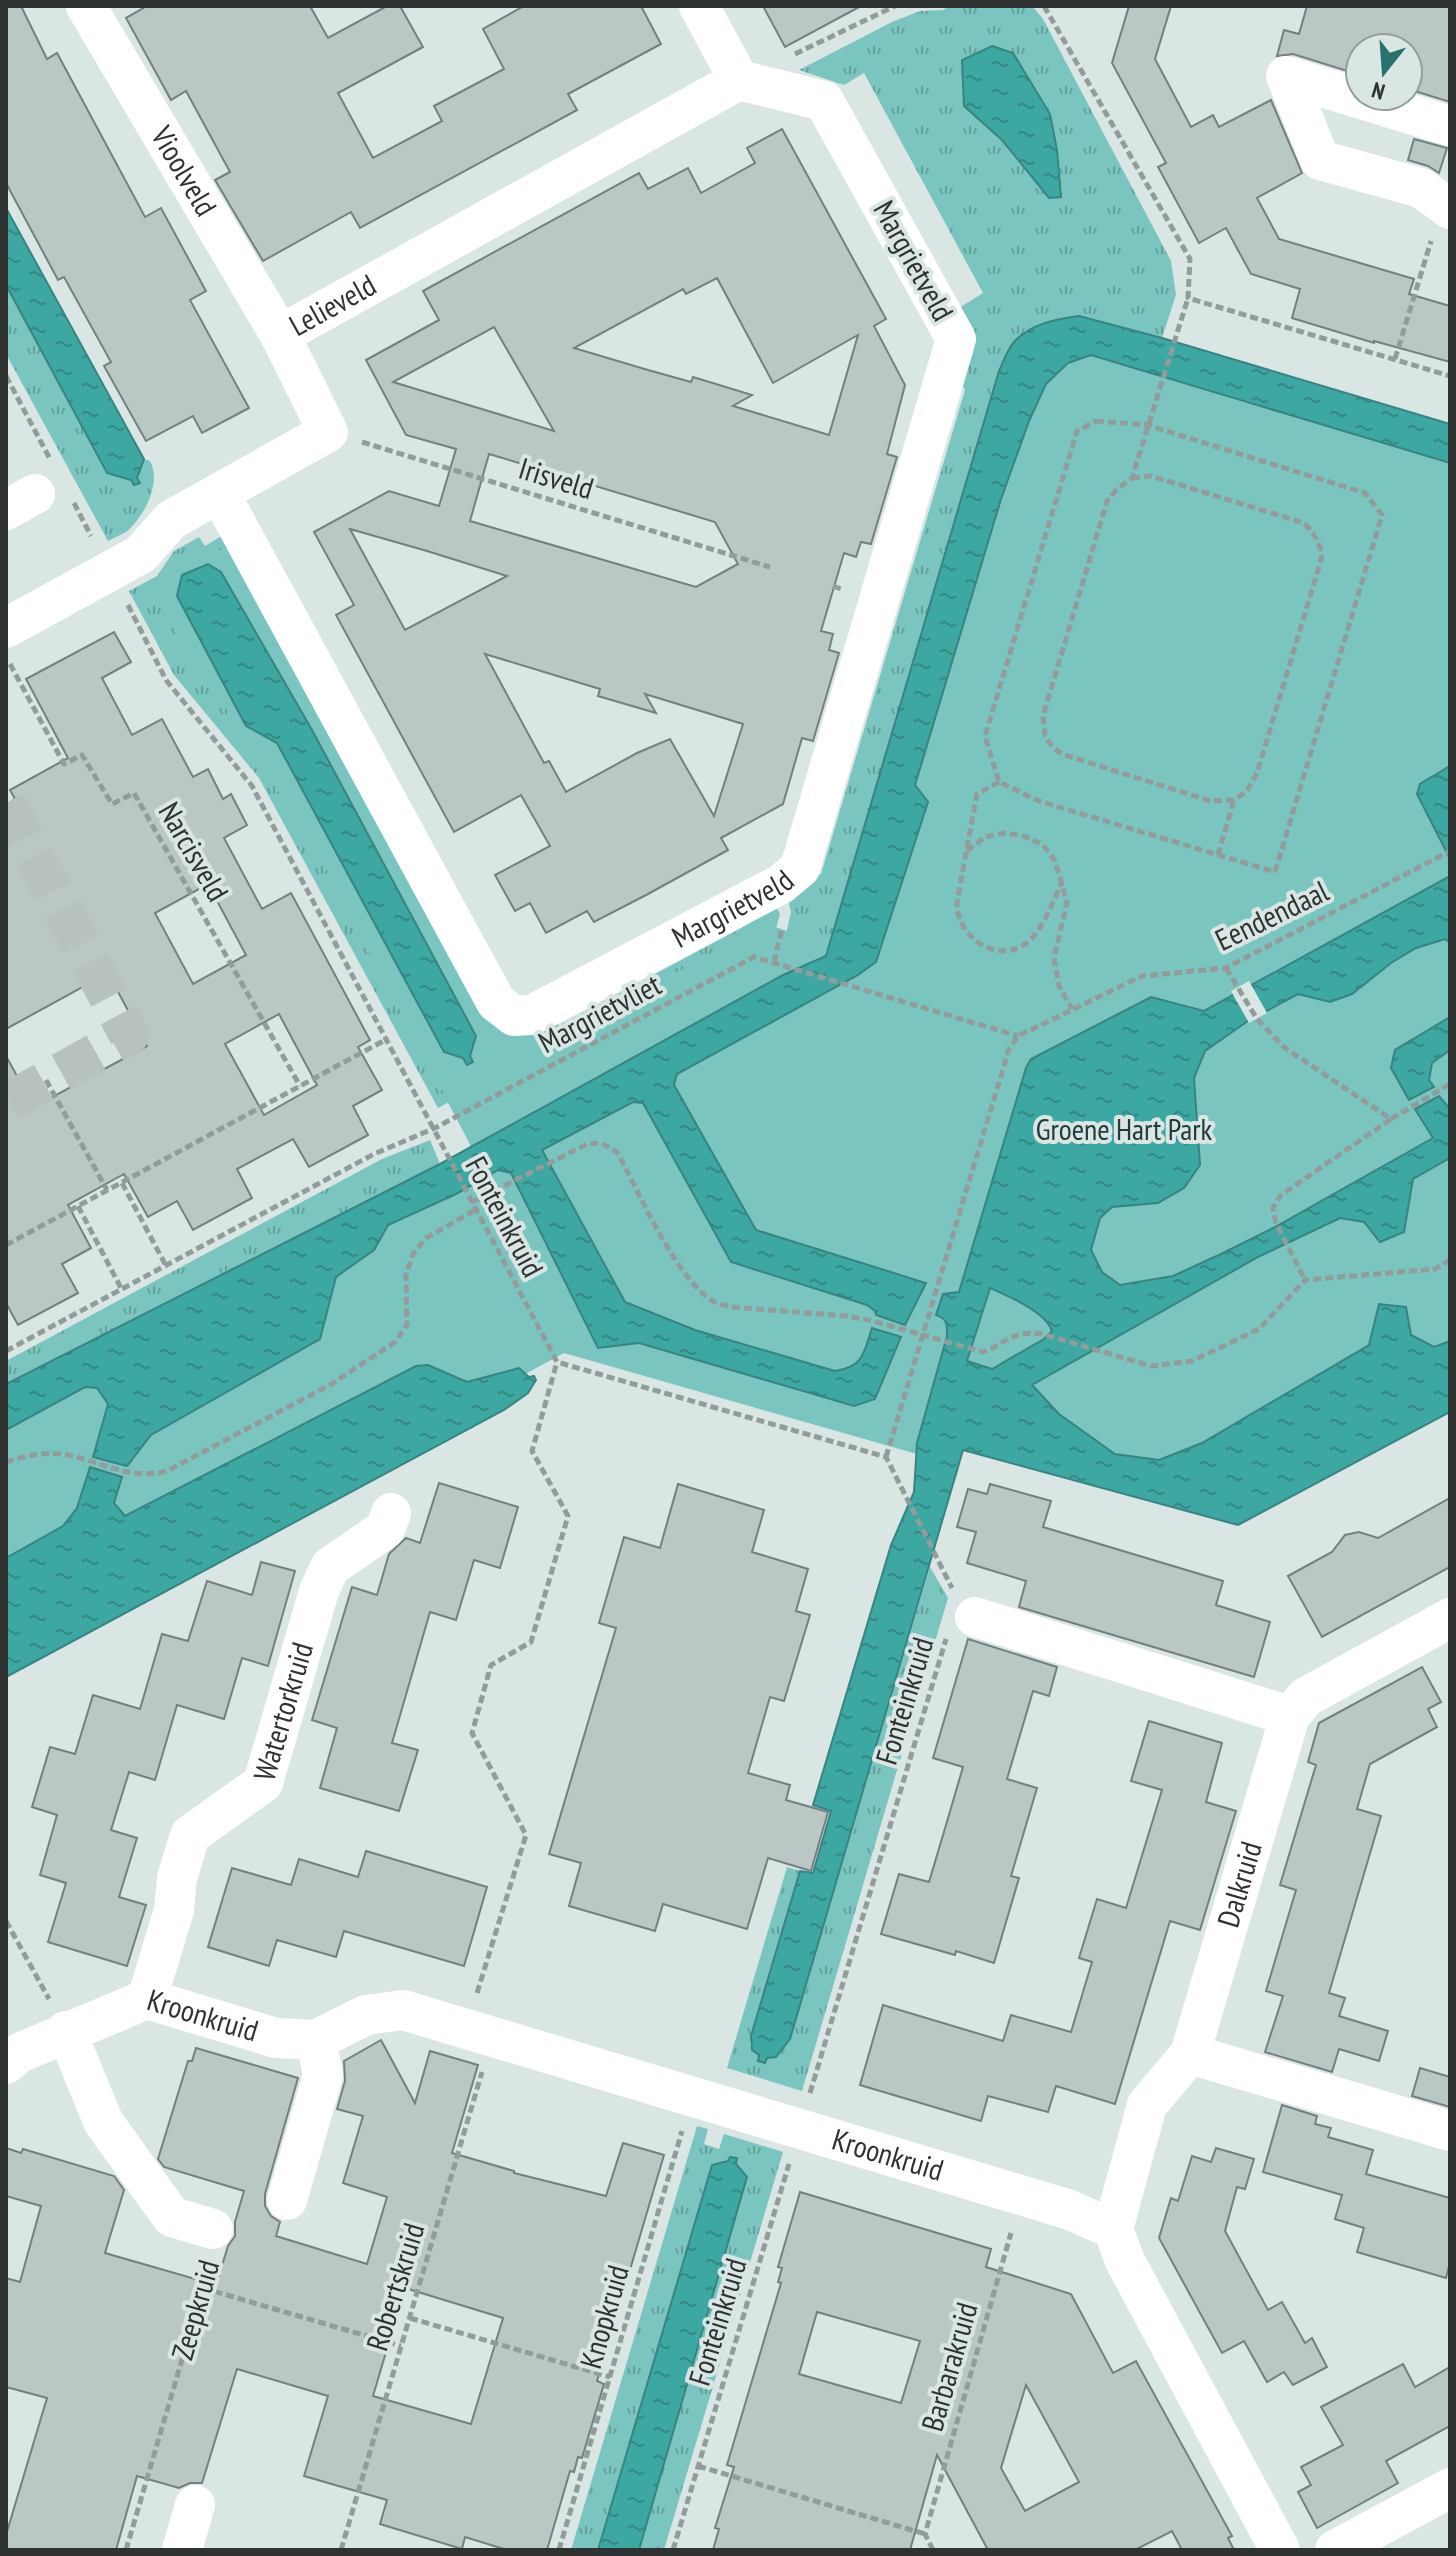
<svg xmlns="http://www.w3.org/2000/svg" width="1456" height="2556" font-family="'PT Sans Narrow',sans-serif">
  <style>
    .grass { fill: url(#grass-tufts) }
    .park { fill: #7ac5bf }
    .water { fill: url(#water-ripples); stroke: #388480; stroke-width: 2; fill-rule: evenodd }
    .pier { fill: #d9e6e4 }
    .building { fill: #bac7c5; stroke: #74807f; stroke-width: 2; fill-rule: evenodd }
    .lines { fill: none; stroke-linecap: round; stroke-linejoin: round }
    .minor-tunnel { stroke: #b7c2c0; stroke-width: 40; stroke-dasharray: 40 20; stroke-linecap: butt }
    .path { stroke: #929c9a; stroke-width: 5; stroke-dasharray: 8 4; stroke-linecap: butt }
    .minor { stroke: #fff; stroke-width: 40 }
    .labels { text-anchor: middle; stroke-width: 8; stroke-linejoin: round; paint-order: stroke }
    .street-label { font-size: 30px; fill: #2e3332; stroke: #d9e6e4 }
    .park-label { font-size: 30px; fill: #233b39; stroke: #d9e6e4 }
  </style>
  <defs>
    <pattern id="grass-tufts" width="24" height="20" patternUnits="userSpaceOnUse" patternTransform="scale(2)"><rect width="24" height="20" fill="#7ac5bf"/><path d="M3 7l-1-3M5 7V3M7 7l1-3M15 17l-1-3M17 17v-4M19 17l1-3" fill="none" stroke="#64a19c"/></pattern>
    <pattern id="water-ripples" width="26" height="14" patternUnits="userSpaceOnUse" patternTransform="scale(2)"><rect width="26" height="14" fill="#3da7a1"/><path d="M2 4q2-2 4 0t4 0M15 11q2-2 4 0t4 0" fill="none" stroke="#348984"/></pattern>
  </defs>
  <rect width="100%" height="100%" fill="#d9e6e4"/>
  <g class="grass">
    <polygon points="949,6 1032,6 1043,19 1171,261 1176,295 1162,338 1079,316 1014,343 999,371 826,956 783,947 791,912 789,903 792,890 821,874 965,390 957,376 959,308 983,293 864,73 844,85 799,70 892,22 920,11 943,10"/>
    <path d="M6,285L106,473L137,478L144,459L150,461C162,483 144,517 126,532C121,535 113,538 108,541L6,354Z"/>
    <polygon points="228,532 488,1010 560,1025 743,927 746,915 773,901 780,914 771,946 748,940 438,1108 259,778 174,675 129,591 157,576 174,551 199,537 205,546"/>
    <polygon points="430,1140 440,1164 6,1384 6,1361 382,1159"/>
    <polygon points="930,1567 948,1598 802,2091 727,2068 787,1867 800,1871 750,2044 752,2050 767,2058 790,2039"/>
    <polygon points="697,2126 708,2129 704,2144 719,2149 724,2134 783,2152 664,2550 639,2550 747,2177 729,2161 712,2166 598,2550 571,2550"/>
  </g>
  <polygon class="park" points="1076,334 1450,445 1450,1379 1229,1498 958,1424 938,1460 564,1353 6,1658 6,1407 478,1160 317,851 148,588 226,547 505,1059 770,925 850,953 1022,367"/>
  <g class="water">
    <polygon points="992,46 1013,53 1050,114 1057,150 1061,197 1049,198 1002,140 964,106 962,60"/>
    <polygon points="6,208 144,459 137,478 140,483 134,485 131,480 107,473 6,285"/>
    <path d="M1079,316L1162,338L1450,424V463L1091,355L1068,363L1046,384L1029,421L1001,499L915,785L928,802L876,962L858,975L677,1074L674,1085L756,1230L926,1283L905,1325L876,1315L875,1311L867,1305L731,1262L643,1103L633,1102L542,1150L625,1302L695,1330L835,1371C864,1367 864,1352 872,1328L901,1337L875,1399L854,1406L639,1343L598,1348L511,1173L498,1170L456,1194L388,1225L374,1250L336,1277L320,1339L151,1435L127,1466L93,1457L108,1404L97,1388L85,1387L6,1430V1384L440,1164L783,975L826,956L999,371C1003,363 1007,350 1014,342C1030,324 1056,319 1079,316Z"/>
    <polygon points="208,564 221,572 312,730 476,1036 470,1056 473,1062 467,1065 463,1058 444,1052 277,743 246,726 177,596 182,575"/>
    <polygon points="1450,766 1450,859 1417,794 1420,784"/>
    <path d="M1450,876V943L1445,939L1416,948L1391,963L1352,994L1330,1002L1298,994L1248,1021L1205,1051L1194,1078L1200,1165L1184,1188L1158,1203L1112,1207L1100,1218L1091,1250L1102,1272L1120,1285L1173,1276L1221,1254L1275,1227L1433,1138L1415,1109L1439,1096L1450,1109V1158L1413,1179L1404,1232L1380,1242L1364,1222L1340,1218L1258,1257L1032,1385L1059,1414L1115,1454L1159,1460L1202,1443L1369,1345L1379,1304L1406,1307L1411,1335L1434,1347L1450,1341V1412L1238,1525L963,1450L790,2039L776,2057L767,2058L765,2063L758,2061L759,2055L752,2050L751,2036L800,1871L813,1873L831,1811L813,1805L891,1545L914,1492L917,1443L947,1336C947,1325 948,1319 936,1315L943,1294L959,1292L1026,1068L1031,1059L1151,997L1204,1011ZM990,1288C1008,1296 1046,1312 1052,1331L1044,1339L992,1369L967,1361Z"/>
    <polygon points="1450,1017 1450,1050 1432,1063 1429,1080 1434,1087 1409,1100 1391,1068 1395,1050"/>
    <polygon points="428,1365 467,1382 519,1368 529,1377 534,1376 536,1380 528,1393 504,1410 6,1677 6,1558 63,1526 77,1508 90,1467 122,1477 114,1503 125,1516 416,1366"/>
    <polygon points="730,2157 737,2158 736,2164 747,2177 639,2550 598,2550 712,2165 728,2161"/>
  </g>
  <polygon class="pier" points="1249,981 1267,1013 1249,1023 1231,991"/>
  <g class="building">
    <polygon points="6,6 21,6 47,59 57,53 145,217 161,208 206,291 190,300 249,408 202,433 193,416 146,441 104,366 111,362 64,277 58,280 6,183"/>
    <polygon points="147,6 310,6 328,38 387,6 400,6 423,47 338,93 373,158 442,121 434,106 504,69 483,29 524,6 641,6 661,44 568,94 577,110 360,228 351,212 263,261 215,180 230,172 186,91 171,100 126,18"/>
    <polygon points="763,6 861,6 785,47"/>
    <polygon points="1129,6 1171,6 1155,59 1191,127 1213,115 1219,127 1271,100 1302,173 1257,198 1279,239 1414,279 1409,294 1450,306 1450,362 1374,341 1374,343 1292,318 1300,289 1251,274 1226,228 1199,243 1158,167 1166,163 1112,63"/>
    <polygon points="1307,6 1450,6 1450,102 1408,89 1408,48 1360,48 1360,75 1293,54 1277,56 1284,30 1299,34"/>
    <path d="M782,129L886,319L874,326L905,385L887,454L897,457L871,544L861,542L856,557L844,553L821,631L833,634L829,650L839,653L813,741L802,738L783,804L721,838L728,850L648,894L594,922L587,911L546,933L530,903L515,911L495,875L550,846L521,795L454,832L336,615L354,605L314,532L389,491L439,506L456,449L406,435L366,360L439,320L423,291L639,173L648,189L688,168L701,193L755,163L747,148ZM717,278L773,383L858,335L829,435L733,406L752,395L693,377L691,382L648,370L574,348L683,289L686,294ZM494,327L554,431L393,382ZM489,454L715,522L738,564L696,587L470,521ZM350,529L427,551L507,576L405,630ZM485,654L600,689L598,696L656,713L645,694L743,724L714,816L670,739L637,753L566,792L549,761L544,763Z"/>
    <polygon points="1414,139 1447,148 1439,173 1428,166 1408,160"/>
    <path d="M114,632L131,662L102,678L132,735L162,719L193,777L208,769L223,799L231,794L247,825L224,838L262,909L291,893L370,1040L358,1047L382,1090L353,1106L368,1135L309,1167L293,1139L237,1169L252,1198L193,1230L177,1201L148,1217L124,1174L68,1205L91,1248L62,1264L78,1293L18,1325L6,1303V1056L34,1107L147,1046L108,973L6,1029V805L15,799L10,790L68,758L26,679ZM208,884L246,955L193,984L155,913ZM279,1014L317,1085L264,1115L225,1044Z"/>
    <polygon points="439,1483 518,1507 500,1568 474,1560 456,1620 430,1612 392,1743 418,1750 399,1811 320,1788 337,1728 312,1720 352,1587 377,1595 389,1554 406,1538 420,1543"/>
    <polygon points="678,1484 764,1510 752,1552 808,1569 796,1611 810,1615 784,1701 770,1697 748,1773 790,1785 786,1800 828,1812 811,1871 768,1858 747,1929 663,1904 655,1931 569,1906 581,1863 549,1854 616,1628 599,1623 624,1537 660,1548"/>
    <polygon points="990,1484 1051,1501 1043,1527 1223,1581 1216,1605 1270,1622 1254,1677 1019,1607 1026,1581 967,1563 976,1532 957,1527 968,1489 987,1494"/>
    <polygon points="1450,1498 1450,1567 1322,1637 1288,1576 1332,1552 1345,1535 1359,1532 1378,1538"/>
    <polygon points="261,1562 295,1571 268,1666 242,1658 224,1719 177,1705 155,1780 129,1772 111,1830 137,1838 119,1897 146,1905 127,1966 48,1942 66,1883 40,1875 57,1815 32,1807 50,1747 75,1754 93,1695 140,1709 162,1634 188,1641 207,1581 252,1595"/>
    <polygon points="968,1639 1057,1667 1049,1696 1033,1691 1007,1779 1037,1788 1011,1876 1019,1878 994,1963 956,1951 955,1955 881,1934 899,1874 929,1882 946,1825 963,1767 933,1758"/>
    <polygon points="1422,1667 1441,1702 1428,1709 1437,1727 1370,1764 1357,1809 1381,1816 1329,1993 1345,1998 1339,2016 1388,2031 1379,2061 1339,2049 1332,2072 1265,2052 1283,1996 1266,1991 1296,1890 1280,1885 1316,1765 1308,1762 1319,1723"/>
    <polygon points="1149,1721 1222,1743 1206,1802 1236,1811 1200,1930 1170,1921 1115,2104 1056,2086 1048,2112 988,2096 981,2121 860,2085 883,2005 1003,2041 1011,2015 1071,2032 1092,1962 1079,1958 1097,1899 1126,1908 1162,1790 1131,1781"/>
    <polygon points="366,1851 487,1887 464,1966 344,1931 336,1957 277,1940 269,1966 208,1947 232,1868 291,1885 299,1859 358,1877"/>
    <path d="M381,2040L415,2103L430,2051L478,2065L452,2153L514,2171V2173L606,2196L623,2143L664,2155L597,2381L604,2384L582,2458L578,2457L574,2472L570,2471L547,2550H507L465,2537L462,2549L380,2524L387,2500L304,2476L328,2396L237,2369L202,2483H190L179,2488L137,2476L116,2550H6V2535L47,2398L6,2387V2278L20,2282L41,2206L6,2196V2148L21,2153L23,2149L114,2176L124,2190L105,2253L216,2285L228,2246L235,2236V2222L244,2191L164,2167L158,2159L188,2061H192L196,2048L298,2078L265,2194V2206L271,2216L280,2222L276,2236L367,2264L387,2197L343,2183L363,2116L337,2109L345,2081L344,2061ZM405,2288L503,2318L471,2424L373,2396Z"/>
    <polygon points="1420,2068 1450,2077 1450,2107 1412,2096"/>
    <polygon points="1282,2105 1317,2116 1315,2124 1331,2128 1328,2137 1373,2150 1366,2174 1450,2198 1450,2262 1446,2278 1357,2252 1364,2228 1335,2219 1342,2195 1263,2172"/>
    <polygon points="1216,2148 1254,2159 1245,2189 1237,2187 1225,2231 1268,2310 1282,2302 1305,2343 1312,2338 1327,2367 1293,2385 1284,2372 1267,2382 1244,2341 1222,2353 1159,2238 1171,2198 1178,2201 1192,2156 1211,2162"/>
    <path d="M800,2192L991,2249L986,2267L1071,2294L1113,2373L1136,2361L1232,2536L1228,2538L1234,2550H1182L1172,2531L1135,2550H988L937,2455L910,2550H713L719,2529L715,2528L734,2467L727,2465L781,2283L778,2282L782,2268L778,2267ZM817,2312L920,2341L901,2403L799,2374ZM1026,2385L1079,2482L1025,2511L1001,2468Z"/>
    <polygon points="1403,2364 1415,2387 1450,2367 1450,2426 1386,2461 1398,2483 1317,2528 1298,2492 1311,2485 1301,2467 1343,2445 1321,2407"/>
  </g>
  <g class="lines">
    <polyline class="minor-tunnel" points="6,803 129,1035 6,1103"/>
    <g class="path">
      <polyline points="1044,6 1190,259 1188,298 1450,376"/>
      <polyline points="795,54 895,6"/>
      <polyline points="1395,359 1431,241"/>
      <polyline points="6,376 50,459"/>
      <polygon points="1096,421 1147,425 1365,493 1382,515 1275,872 1039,801 999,782 985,736 1077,431"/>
      <polyline points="362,442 770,567"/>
      <path d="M1132,478L1151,476L1304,523C1315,534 1322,545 1321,560L1257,773L1247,791L1234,800L1210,801L1062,754L1052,747L1045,735L1043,716L1107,501L1116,490L1132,478L1188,298"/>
      <polyline points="74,503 91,536"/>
      <polyline points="833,586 844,590"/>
      <polyline points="128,605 166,680 252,786 557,1362 886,1457 952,1588"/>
      <polyline points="10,664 64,764 82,755 112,804 134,793 300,1086"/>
      <path d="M999,782L977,794L957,902C956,939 1003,969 1032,938C1045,924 1054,899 1062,882"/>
      <polyline points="967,851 985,837 1004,833 1024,836 1043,845 1055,861 1067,902 1054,958 1059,986 1072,1009"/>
      <polyline points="1218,855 1234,800"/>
      <polyline points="774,962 782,928"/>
      <polyline points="1226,968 1257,1019 1285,1048 1391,1119 1280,1196 1273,1208 1276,1223 1305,1280"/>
      <polyline points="46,1080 107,1190"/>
      <polyline points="1391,1119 1450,1084"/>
      <polyline points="122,1183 165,1264"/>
      <path d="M472,1202L587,1144L601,1143L617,1152C639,1192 676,1279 713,1301C718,1304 725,1305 731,1307L847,1316L873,1321L983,1352C1008,1343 1010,1330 1042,1334L1151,1366L1192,1361L1259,1329L1305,1280L1435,1269L1450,1260"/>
      <polyline points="78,1206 121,1288"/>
      <polyline points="6,1245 387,1039"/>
      <polyline points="6,1351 374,1154 435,1128 754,957 1018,1036"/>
      <polyline points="886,1457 1009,1049 1018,1036 1142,976 1226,968 1450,851"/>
      <path d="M6,1462C25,1456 42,1452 62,1454C101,1460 126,1481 167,1471L330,1385L395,1342L407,1325L406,1275L413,1254L426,1238L475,1210"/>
      <polyline points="6,1921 49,1999"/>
      <polyline points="477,1993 526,1835 472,1733 491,1665 531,1642 568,1516 532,1451 557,1362"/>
      <polyline points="810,2093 946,1639"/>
      <polyline points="203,2288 401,2346"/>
      <polyline points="410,2318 610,2377"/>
      <polyline points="698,2466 925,2534"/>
      <polyline points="126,2550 209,2268"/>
      <polyline points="341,2550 482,2072"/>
      <polyline points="559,2550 682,2131"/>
      <polyline points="673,2550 789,2164"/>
      <polyline points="933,2550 925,2534 1011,2233"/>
    </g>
    <g class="minor">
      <path id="s1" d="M86,6L280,335"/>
      <polyline points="1450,126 1286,76 1320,160 1421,188 1450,209"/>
      <path id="s2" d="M220,494L496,1002L514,1016L532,1015L781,884L800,868L956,339L824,101L739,80"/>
      <polyline points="6,510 35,494"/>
      <path id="s3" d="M6,628L141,554L171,520L328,432L280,335L739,80L699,6"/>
      <polyline points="975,1617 1290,1716"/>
      <path id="s4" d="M147,1999L174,1910L177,1878L190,1835L263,1783L319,1591L330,1567L385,1529L391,1513"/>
      <polyline points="66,2031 104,2123 172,2217 213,2229"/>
      <polyline points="1190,2054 1450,2131"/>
      <path id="s5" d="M6,2064L19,2053L147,1999L276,2038L316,2040L366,2015L403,2010L1067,2209L1113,2229L1125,2261L1280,2550"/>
      <polyline points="287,2200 323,2075 316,2040"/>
      <path id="s6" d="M1113,2229L1147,2105L1190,2054L1290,1716L1306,1697L1450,1618"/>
      <polyline points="182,2550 195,2505"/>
      <polyline points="1335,2550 1450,2488"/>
    </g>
  </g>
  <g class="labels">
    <g class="street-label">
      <text dy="10" stroke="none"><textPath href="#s1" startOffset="192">Vioolveld</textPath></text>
      <text transform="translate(913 261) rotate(61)" y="10">Margrietveld</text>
      <text dy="10" stroke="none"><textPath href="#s3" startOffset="548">Lelieveld</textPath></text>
      <text transform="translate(556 479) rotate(17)" y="10">Irisveld</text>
      <text transform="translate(193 852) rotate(60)" y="10">Narcisveld</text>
      <text dy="10" stroke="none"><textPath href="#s2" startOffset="846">Margrietveld</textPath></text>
      <text transform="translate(1272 916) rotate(-26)" y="10">Eendendaal</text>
      <text transform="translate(600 1014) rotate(-28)" y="10">Margrietvliet</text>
      <text transform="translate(504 1217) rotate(62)" y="10">Fonteinkruid</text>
      <text transform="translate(905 1701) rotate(-73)" y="10">Fonteinkruid</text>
      <text dy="10" stroke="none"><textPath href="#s4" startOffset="334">Watertorkruid</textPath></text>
      <text dy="10" stroke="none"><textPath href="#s6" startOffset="372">Dalkruid</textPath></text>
      <text dy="10" stroke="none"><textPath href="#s5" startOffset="214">Kroonkruid</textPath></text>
      <text dy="10" stroke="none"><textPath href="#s5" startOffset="930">Kroonkruid</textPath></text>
      <text transform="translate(396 2287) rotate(-73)" y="10">Robertskruid</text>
      <text transform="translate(196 2310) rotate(-74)" y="10">Zeepkruid</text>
      <text transform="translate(605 2317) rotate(-74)" y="10">Knopkruid</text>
      <text transform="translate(718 2322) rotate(-73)" y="10">Fonteinkruid</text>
      <text transform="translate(950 2367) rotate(-74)" y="10">Barbarakruid</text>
    </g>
    <g class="park-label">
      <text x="1124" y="1140">Groene Hart Park</text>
    </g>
  </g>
  <rect width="1456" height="2556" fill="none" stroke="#2e3332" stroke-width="16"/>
  <g transform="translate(1384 72) rotate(197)"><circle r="38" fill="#d9e6e4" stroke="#959e9d" stroke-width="2"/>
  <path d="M0-6L14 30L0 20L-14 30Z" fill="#28716d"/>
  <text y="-12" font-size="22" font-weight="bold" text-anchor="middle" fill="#2e3332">N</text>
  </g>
</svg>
